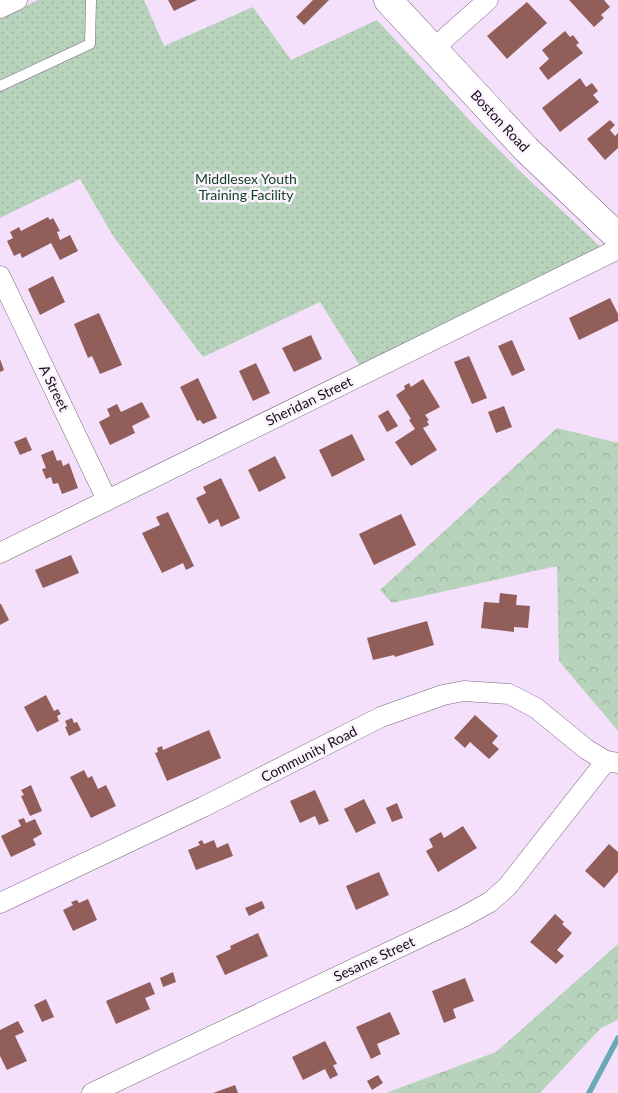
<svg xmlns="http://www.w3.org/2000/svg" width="618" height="1093" font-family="Lato,sans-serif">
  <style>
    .forest { fill: url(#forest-crowns) }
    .park { fill: url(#park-dots) }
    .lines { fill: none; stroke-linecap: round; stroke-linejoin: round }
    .stream { stroke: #68aab6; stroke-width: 5.5 }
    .building { fill: #925e5a }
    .lane-casing { stroke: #77667d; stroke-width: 11 }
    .street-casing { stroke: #77667d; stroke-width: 21 }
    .primary-casing { stroke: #77667d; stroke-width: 29 }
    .lane { stroke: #fff; stroke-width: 10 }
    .street { stroke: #fff; stroke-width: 20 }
    .primary { stroke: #fff; stroke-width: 28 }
    .labels { text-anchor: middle; stroke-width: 5; stroke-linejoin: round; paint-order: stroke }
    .street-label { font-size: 14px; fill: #171019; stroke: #fbf2fd }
    .park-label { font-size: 14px; fill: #134522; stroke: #fbf2fd }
  </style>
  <defs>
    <pattern id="forest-crowns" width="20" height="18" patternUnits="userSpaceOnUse" patternTransform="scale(1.25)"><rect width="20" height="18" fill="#b8d3bc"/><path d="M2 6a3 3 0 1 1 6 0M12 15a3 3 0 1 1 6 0" fill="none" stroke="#9db4a1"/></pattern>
    <pattern id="park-dots" width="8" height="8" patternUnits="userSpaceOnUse" patternTransform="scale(1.25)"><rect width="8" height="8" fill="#b8d3bc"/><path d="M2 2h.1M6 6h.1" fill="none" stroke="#9db4a1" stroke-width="1.8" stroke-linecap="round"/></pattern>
  </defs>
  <rect width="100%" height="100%" fill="#f5e0fb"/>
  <g class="forest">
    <polygon points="557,428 618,443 618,731 559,661 557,566 392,603 380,590"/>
    <polygon points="618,944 618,1020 601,1028 540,1093 386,1093 496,1052"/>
  </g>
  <polygon class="park" points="38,0 144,0 164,46 253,7 291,60 377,20 474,125 526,177 605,251 360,366 320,302 203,357 113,236 80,179 0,218 0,18"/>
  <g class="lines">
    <polyline class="stream" points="589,1093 618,1038"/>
  </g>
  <g class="building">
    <polygon points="168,0 197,0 174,11"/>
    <polygon points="313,0 329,0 304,25 296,17"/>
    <polygon points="569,0 604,0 610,7 601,15 604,18 594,27"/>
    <polygon points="527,2 547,23 507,59 487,36"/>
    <polygon points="565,31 570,37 573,35 579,43 576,45 583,53 548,80 539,68 549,59 542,50"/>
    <polygon points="580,78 586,87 592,83 598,91 593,95 599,102 560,132 542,108"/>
    <polygon points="610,120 615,125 610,130 615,136 618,133 618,148 605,160 587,139"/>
    <polygon points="48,217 50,220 53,218 60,231 57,232 60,240 70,235 78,251 60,260 51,243 22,258 20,253 14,256 7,241 13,238 10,232 19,227 21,231"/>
    <polygon points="53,276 65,302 40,315 28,289"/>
    <polygon points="610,298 618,314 618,321 579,340 569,318"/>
    <polygon points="99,313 122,365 100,374 92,356 88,358 74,324"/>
    <polygon points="311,335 322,359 294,372 282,348"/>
    <polygon points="512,340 525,370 512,376 498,346"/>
    <polygon points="469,356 487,398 472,404 454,362"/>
    <polygon points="0,359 4,370 0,372"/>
    <polygon points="256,363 270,393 253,401 239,371"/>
    <polygon points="198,378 217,418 203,424 200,420 197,421 180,387"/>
    <polygon points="423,379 440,407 425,415 429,420 427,421 429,425 423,428 437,450 411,466 395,442 415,429 409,420 411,419 396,395 405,389 404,386 409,383 411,387"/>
    <polygon points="142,402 150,417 132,426 135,433 110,445 99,422 110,416 107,409 117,404 121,412"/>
    <polygon points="504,406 512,427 496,433 488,412"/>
    <polygon points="388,410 398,426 387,432 378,416"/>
    <polygon points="352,434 365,460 332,477 319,450"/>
    <polygon points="26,437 32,450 20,455 14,442"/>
    <polygon points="53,450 57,461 61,460 63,466 69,463 78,488 62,494 58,483 53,484 51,477 46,479 42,469 46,468 41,455"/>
    <polygon points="275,456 286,478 259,492 248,470"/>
    <polygon points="221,478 240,518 221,527 218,519 209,524 196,498 206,493 203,487"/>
    <polygon points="168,512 194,566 186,570 183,563 162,573 142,533 160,525 156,517"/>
    <polygon points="401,514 416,545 374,565 359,534"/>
    <polygon points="71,555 79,573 43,588 35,570"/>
    <polygon points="500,593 517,595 516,605 530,606 528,628 514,627 514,632 481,628 484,602 499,603"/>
    <polygon points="0,604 1,604 9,620 0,625"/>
    <polygon points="427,621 434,645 395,657 394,655 373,660 367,638"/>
    <polygon points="46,695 54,711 58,709 61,714 57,716 59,721 37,732 24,707"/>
    <polygon points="475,715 498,736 492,743 499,749 489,759 470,742 465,748 454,738"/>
    <polygon points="72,718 74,723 77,722 81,730 69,736 65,727 67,726 65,721"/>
    <polygon points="209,730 221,758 167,781 155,753 158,752 157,748 162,746 163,750"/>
    <polygon points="84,770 88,778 92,776 98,789 106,785 116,806 91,818 70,777"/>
    <polygon points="31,785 42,811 30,816 21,796 24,795 21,790"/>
    <polygon points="315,790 329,821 319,825 315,816 300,823 290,801"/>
    <polygon points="364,799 376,823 356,833 344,809"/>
    <polygon points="397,803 403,818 392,822 386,808"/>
    <polygon points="24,818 26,823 35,819 42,834 33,839 36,845 11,857 1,836 21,826 18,820"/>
    <polygon points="463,826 477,848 438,872 426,851 433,847 429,839 441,832 444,838"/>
    <polygon points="202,840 204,844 214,840 217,848 228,843 233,856 196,870 188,850 200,845 198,842"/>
    <polygon points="609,844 618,852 618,872 604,888 585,871"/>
    <polygon points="379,872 389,895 356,910 346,886"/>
    <polygon points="88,899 97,920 73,931 63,910 73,905 71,902 77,900 79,903"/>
    <polygon points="262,901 265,908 249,916 245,908"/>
    <polygon points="555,914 564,922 562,924 572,933 557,950 564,956 556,964 530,942"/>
    <polygon points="258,933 268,956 225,975 216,956 231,949 230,946"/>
    <polygon points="173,972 176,982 163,987 160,978"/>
    <polygon points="465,978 474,1001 453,1009 456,1018 444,1023 432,991"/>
    <polygon points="150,982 155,994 145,998 150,1009 116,1024 106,1001"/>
    <polygon points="46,999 54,1017 42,1022 34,1005"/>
    <polygon points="390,1012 400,1034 377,1044 381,1054 371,1059 356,1027"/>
    <polygon points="18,1021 24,1032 15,1036 27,1061 7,1070 0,1056 0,1030"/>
    <polygon points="325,1041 337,1064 333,1065 338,1075 330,1079 325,1069 303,1080 292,1057"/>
    <polygon points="378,1075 383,1083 372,1090 367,1081"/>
    <polygon points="235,1085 238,1093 213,1093"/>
  </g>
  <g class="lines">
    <g class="lane-casing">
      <polyline id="lane" points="0,86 90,44 91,0"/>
    </g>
    <g class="street-casing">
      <g id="street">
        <polyline points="0,8 17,0"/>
        <polyline points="433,49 488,0"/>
        <polyline points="0,276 107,500"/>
        <polyline points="0,553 618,249"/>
        <polyline points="0,903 203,807 381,717 443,695 464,691 509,694 536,708 586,749 606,761 618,763"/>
        <polyline points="92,1093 463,917 490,902 507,887 606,761"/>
      </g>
    </g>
    <g class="primary-casing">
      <polyline id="primary" points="388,0 526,149 618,237"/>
    </g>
    <use href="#lane" class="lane"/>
    <use href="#street" class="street"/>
    <use href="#primary" class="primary"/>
  </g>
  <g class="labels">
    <g class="street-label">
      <text transform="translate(500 121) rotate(47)" y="5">Boston Road</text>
      <text transform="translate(54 388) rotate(64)" y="5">A Street</text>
      <text transform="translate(309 401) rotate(-26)" y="5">Sheridan Street</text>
      <text transform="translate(309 754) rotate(-27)" y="5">Community Road</text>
      <text transform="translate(374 959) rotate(-25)" y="5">Sesame Street</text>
    </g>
    <g class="park-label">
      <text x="246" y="184">Middlesex Youth<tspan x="246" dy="16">Training Facility</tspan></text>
    </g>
  </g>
</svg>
